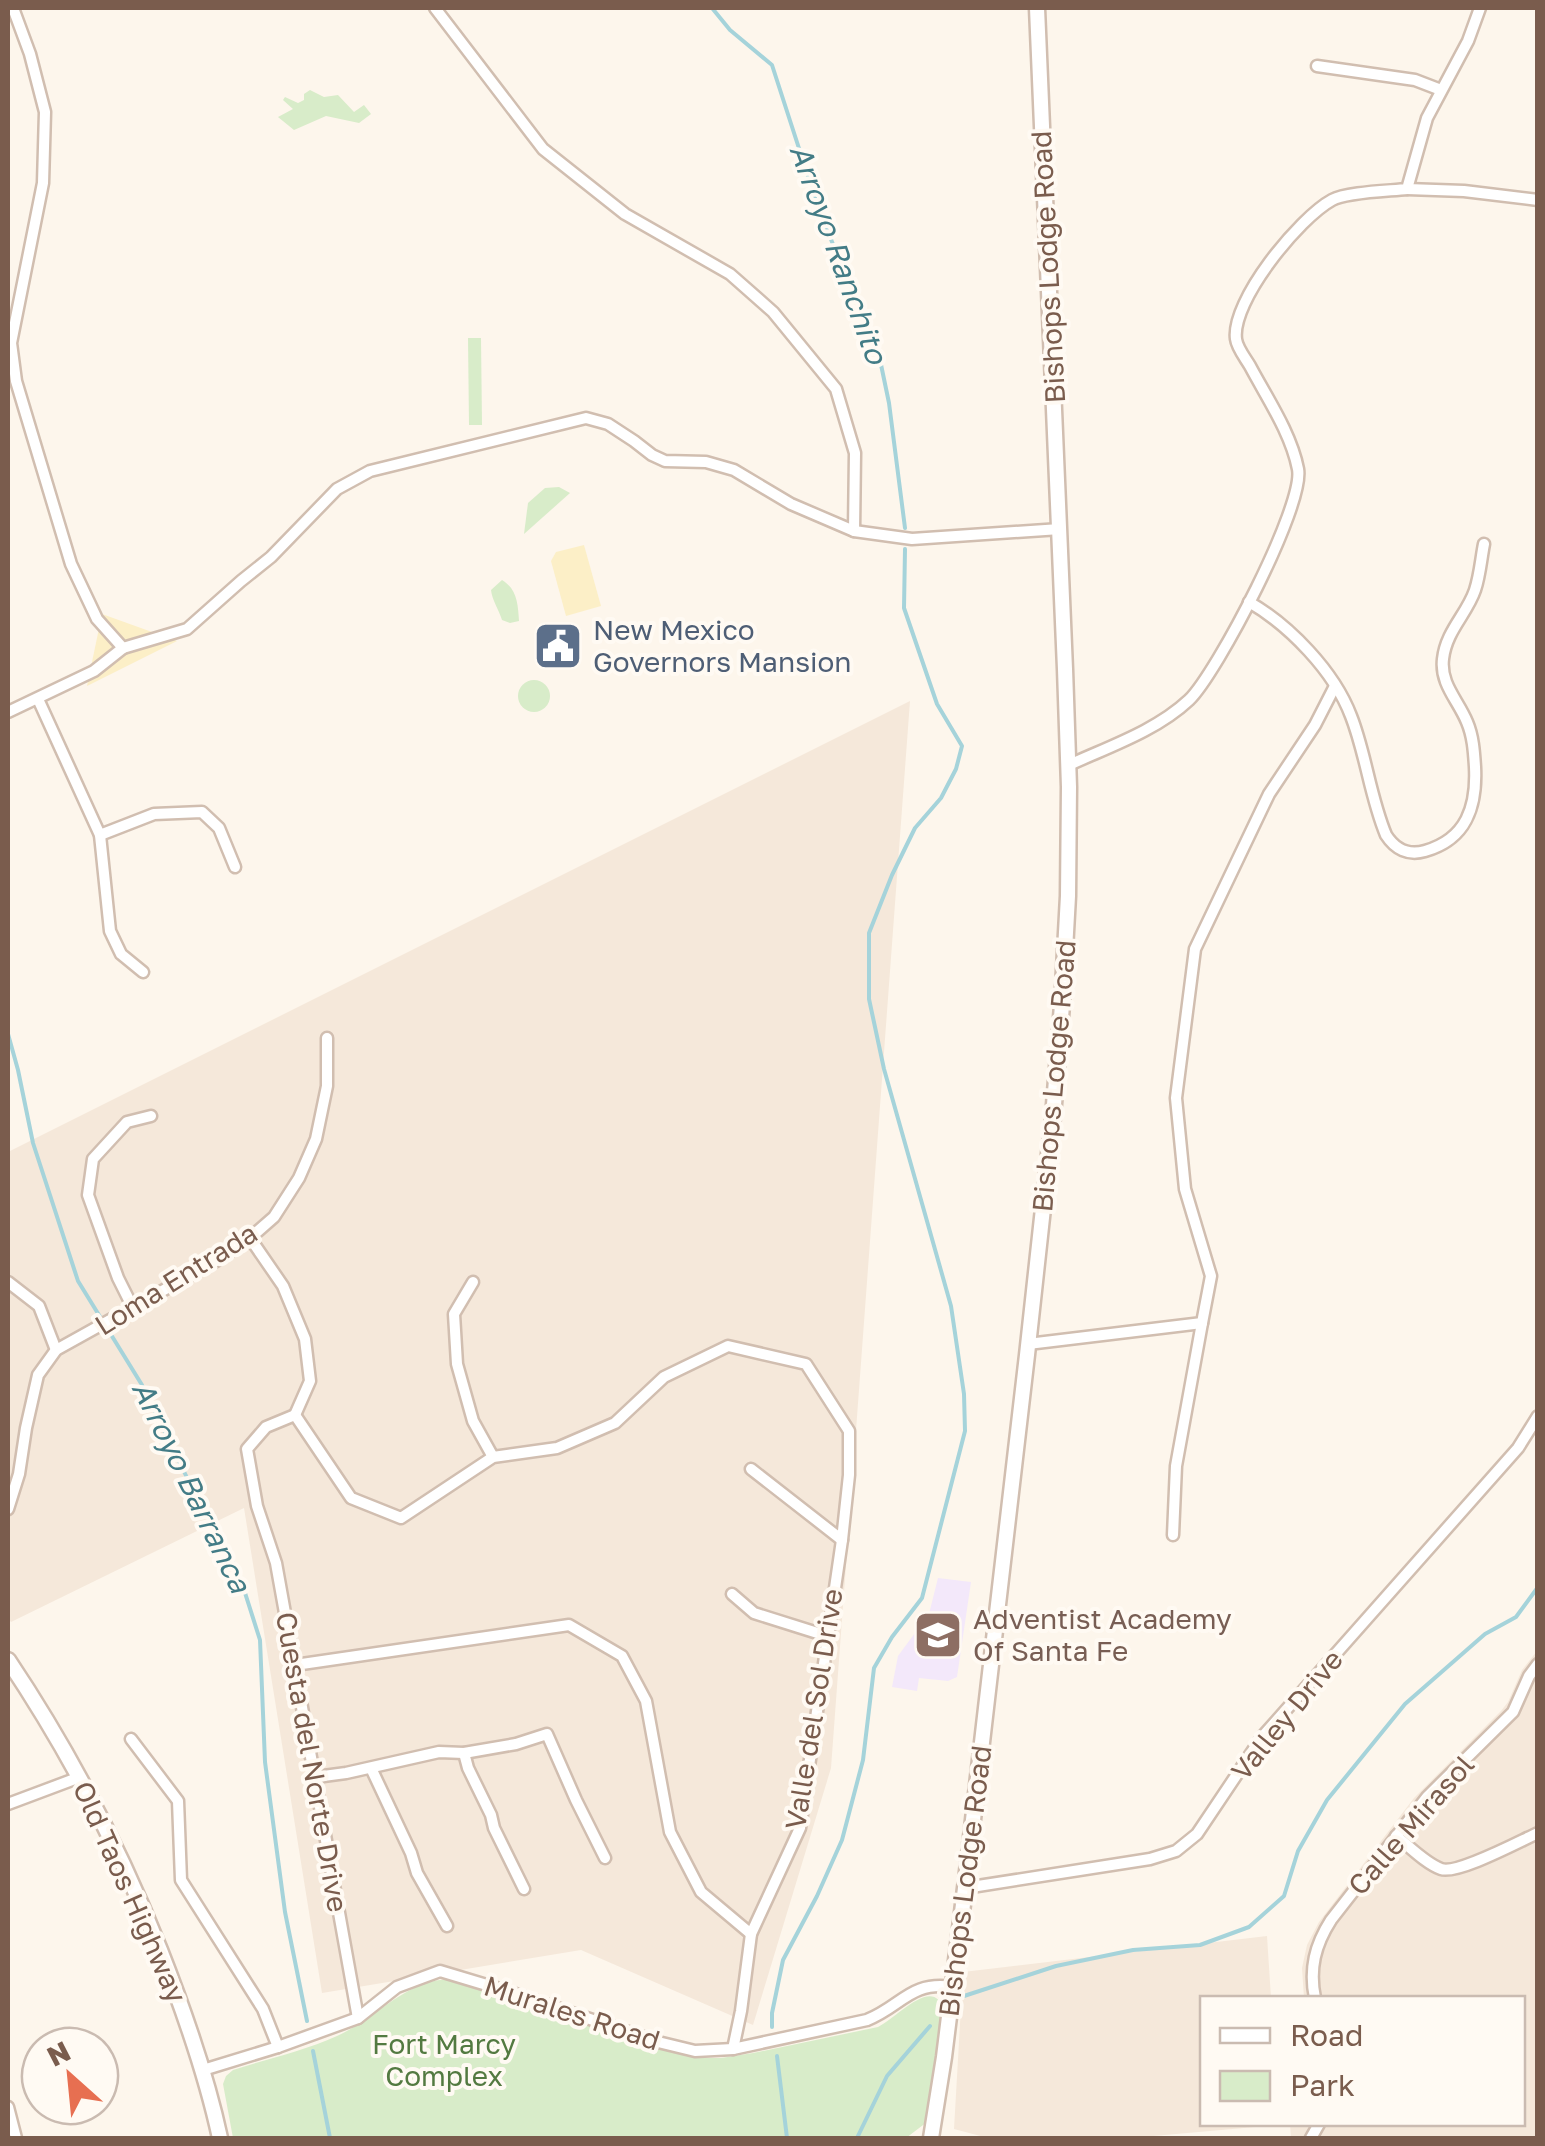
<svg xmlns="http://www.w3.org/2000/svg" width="1545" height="2146" font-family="'Golos Text',sans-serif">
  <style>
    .residential { fill: #f5e8da }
    .education { fill: #f3e8fa }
    .green { fill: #d8ecc9 }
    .sand { fill: #fcefc7 }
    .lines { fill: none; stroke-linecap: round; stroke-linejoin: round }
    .stream { stroke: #a5d3da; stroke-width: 4 }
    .minor-casing { stroke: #d1beb0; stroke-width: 15 }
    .tertiary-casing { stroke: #d1beb0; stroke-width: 19 }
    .minor { stroke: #fff; stroke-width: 10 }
    .tertiary { stroke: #fff; stroke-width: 14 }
    .labels { text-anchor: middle; stroke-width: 8; stroke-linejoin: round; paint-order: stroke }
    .street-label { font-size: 28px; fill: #7a5c4d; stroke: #fffaf3 }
    .service-label { font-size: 28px; fill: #4e5e75; stroke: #fffaf3; text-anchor: start }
    .education-label { font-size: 28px; fill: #785e54; stroke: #fffaf3; text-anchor: start }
    .park-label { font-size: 28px; fill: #537a41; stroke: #fffaf3 }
    .water-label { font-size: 30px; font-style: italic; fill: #437c86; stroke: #fffaf3 }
  </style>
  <rect width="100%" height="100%" fill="#fdf6ec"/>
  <g class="residential">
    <polygon points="910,701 831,1768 753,2025 581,1950 322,1993 244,1508 11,1622 8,1618 8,1152"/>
    <polygon points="1537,1651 1537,2138 1291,2138 1290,2124 1522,2124 1522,1998 1304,1998 1302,1968 1307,1945 1319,1922 1414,1798 1501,1711 1508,1702 1522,1670"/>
    <polygon points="1267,1936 1271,1998 1202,1998 1202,2124 1278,2125 1131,2138 988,2138 954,2129 963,1972"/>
  </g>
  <polygon class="education" points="938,1578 971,1582 957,1677 948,1681 919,1678 917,1691 892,1687 898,1656 929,1614"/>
  <g class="green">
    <polygon points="310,90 324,97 338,95 354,112 364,105 371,114 359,123 326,116 294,130 278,117 293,109 283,100 285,97 298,103 304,100 304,94"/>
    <polygon points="468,338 481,338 482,425 469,425"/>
    <polygon points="559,487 570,493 524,534 528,503 545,488"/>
    <path d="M502,580C517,589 518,604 519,621L510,623L502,620C499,610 492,600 491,590Z"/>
    <circle cx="534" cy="696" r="16"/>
    <path d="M454,1979L476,1984L501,1998L671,2052L702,2058H721L753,2053L878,2027C897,2018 935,1973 944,2012L931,2119L906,2138H233L223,2084L226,2076L233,2070C267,2059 304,2051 337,2036C378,2018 406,1978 454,1979Z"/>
  </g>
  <g class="sand">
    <polygon points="584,545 601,606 566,616 551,561 556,552"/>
    <polygon points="102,614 177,641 87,686"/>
  </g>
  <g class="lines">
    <g class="stream">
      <polyline points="712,8 730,30 772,65 817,204 838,257 862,309 879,355 889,403 905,528"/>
      <polyline points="8,1034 18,1070 33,1143 78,1281 142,1385 192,1488 239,1574 260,1640 265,1762 285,1912 307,2021"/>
      <polyline points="964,1996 1056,1966 1133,1950 1200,1945 1249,1927 1284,1896 1298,1851 1327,1800 1405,1704 1485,1634 1516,1617 1538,1587"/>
      <polyline points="772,2027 772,2013 783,1960 817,1896 842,1840 863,1760 874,1668 892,1637 922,1598 965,1431 964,1394 951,1306 884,1069 869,999 869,933 892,875 915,828 941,798 956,769 962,746 937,704 904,608 905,549"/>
      <polyline points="313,2051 330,2138"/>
      <polyline points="777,2056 787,2138"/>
      <polyline points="857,2138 887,2076 930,2026"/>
    </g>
    <g class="minor-casing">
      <g id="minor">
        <polyline points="13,8 30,54 45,112 43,183 11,343 16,381 71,564 97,619 123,648 187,629 241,581 271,557 337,489 370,471 586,418 608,424 634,441 652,455 665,461 706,462 734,470 791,504 854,531 912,539 1060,529"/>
        <polyline points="435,8 543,149 625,214 730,274 773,312 836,389 855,453 854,531"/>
        <polyline points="1317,66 1415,80 1441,90"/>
        <polyline points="1407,189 1464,191 1538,200"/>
        <path d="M1249,602C1289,625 1334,671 1351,716C1366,754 1370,797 1386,835C1395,849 1408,856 1425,851C1467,839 1477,806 1475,767C1474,751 1473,736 1467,722C1458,700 1440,684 1443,659C1446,631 1467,614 1475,590C1480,575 1481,559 1484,544"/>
        <polyline points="38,699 100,835 110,931 121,954 143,972"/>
        <polyline points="8,712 94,671 123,648"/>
        <path d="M1069,765C1108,747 1156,731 1189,700C1217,673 1305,505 1298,469C1291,433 1267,398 1250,366C1246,359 1237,348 1236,339C1231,301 1299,218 1332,200C1346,192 1389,191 1407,189L1427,118L1468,41L1480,8"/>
        <polyline points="100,835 154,814 202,812 219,828 235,867"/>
        <polyline points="250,1238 283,1286 305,1339 310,1381 295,1415"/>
        <polyline points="8,1282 39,1306 56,1350"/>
        <polyline points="473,1282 454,1314 457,1364 473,1421 493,1457"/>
        <polyline points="133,1308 118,1278 88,1195 93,1159 127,1122 151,1116"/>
        <polyline points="1028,1344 1202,1323 1211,1276 1185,1189 1176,1098 1195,949 1269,794 1315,725 1335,686"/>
        <polyline points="295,1415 351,1498 401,1518 493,1457 557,1448 615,1423 664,1377 728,1346 806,1364 849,1431 849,1475 842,1540 800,1828 751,1934 741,2011 733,2049"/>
        <polyline points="295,1415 266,1427 247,1449 257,1506 276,1563 358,2018"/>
        <polyline points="751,1469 842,1540"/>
        <polyline points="8,1509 19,1474 26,1428 38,1375 56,1350 216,1261 250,1238 274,1217 299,1178 316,1139 327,1086 327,1038"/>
        <polyline points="1173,1535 1176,1466 1202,1323"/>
        <polyline points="732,1594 754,1613 827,1636"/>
        <polyline points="295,1665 569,1625 622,1656 646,1701 670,1832 701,1892 751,1934"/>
        <polyline points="131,1739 178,1801 181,1880 263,2009 278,2047"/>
        <polyline points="464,1753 468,1768 491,1815 494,1828 524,1889"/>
        <polyline points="371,1768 411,1853 417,1873 447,1926"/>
        <polyline points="316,1777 346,1773 439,1752 464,1753 516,1744 547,1734 576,1800 605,1858"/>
        <polyline points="8,1804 80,1777"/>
        <path d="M1396,1836C1409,1846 1425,1863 1441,1869C1457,1875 1520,1841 1538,1833"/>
        <polyline points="965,1888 1150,1859 1176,1851 1197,1834 1262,1737 1518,1448 1538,1416"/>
        <path d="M1315,1998C1309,1969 1315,1945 1331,1920L1427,1797L1513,1712L1529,1676L1538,1664"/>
        <path d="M203,2070L278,2047L358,2018L397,1987L440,1971L510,1992L658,2042L695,2051L733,2049L867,2020C902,2006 910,1981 952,1987"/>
        <polyline points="8,2107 16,2138"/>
        <polyline points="1311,2138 1319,2124"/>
      </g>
    </g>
    <g class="tertiary-casing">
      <g id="tertiary">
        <path d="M8,1660C69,1751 119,1847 160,1950C184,2011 206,2073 220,2138"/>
        <polyline points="931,2138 944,2057 966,1880 1027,1355 1053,1117 1062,1005 1068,896 1069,787 1065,669 1037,8"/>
      </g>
    </g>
    <use href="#minor" class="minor"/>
    <use href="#tertiary" class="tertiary"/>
  </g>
  <defs>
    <g id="civic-square" transform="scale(2.5)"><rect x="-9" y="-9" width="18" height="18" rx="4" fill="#5c6f8a" stroke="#fffaf3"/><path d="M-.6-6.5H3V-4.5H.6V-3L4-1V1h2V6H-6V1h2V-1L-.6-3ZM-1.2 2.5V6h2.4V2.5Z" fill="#fff"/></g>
    <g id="school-square" transform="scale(2.5)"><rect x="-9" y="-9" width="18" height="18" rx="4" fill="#8d6e63" stroke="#fffaf3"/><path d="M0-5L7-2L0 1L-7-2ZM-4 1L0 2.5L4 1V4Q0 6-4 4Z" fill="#fff"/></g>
  </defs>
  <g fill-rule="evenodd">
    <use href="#civic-square" x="558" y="646"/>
    <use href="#school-square" x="938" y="1635"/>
  </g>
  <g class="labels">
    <g class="street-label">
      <text transform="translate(1048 267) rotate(-93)" y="10">Bishops Lodge Road</text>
      <text transform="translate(1054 1076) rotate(-85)" y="10">Bishops Lodge Road</text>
      <text transform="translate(176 1279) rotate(-32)" y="10">Loma Entrada</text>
      <text transform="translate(814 1709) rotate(-81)" y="10">Valle del Sol Drive</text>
      <text transform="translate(1287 1715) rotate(-51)" y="10">Valley Drive</text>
      <text transform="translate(312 1762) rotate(80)" y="10">Cuesta del Norte Drive</text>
      <text transform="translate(1411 1825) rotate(-49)" y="10">Calle Mirasol</text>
      <text transform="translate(965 1881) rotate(-83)" y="10">Bishops Lodge Road</text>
      <text transform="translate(130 1892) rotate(66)" y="10">Old Taos Highway</text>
      <text transform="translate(572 2013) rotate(18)" y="10">Murales Road</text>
    </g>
    <g class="service-label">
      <text x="593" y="640">New Mexico<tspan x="593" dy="32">Governors Mansion</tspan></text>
    </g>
    <g class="education-label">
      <text x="973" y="1629">Adventist Academy<tspan x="973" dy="32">Of Santa Fe</tspan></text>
    </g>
    <g class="park-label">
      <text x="444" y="2054">Fort Marcy<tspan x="444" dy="32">Complex</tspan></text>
    </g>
    <g class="water-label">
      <text transform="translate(838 254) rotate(70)" y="10">Arroyo Ranchito</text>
      <text transform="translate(191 1487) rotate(64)" y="10">Arroyo Barranca</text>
    </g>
  </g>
  <rect width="1545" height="2146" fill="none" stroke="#7a5c4d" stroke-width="20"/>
  <rect x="1200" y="1996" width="325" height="130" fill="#fffaf3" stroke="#cabbb1" stroke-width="2.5"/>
  <rect x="1220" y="2028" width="50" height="15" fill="#ffffff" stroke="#cabbb1" stroke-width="2.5"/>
  <text x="1290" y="2046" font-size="30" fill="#7a5c4d">Road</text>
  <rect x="1220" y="2071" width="50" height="30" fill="#d8ecc9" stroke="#cabbb1" stroke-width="2.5"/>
  <text x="1290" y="2096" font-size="30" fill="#7a5c4d">Park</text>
  <g transform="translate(70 2076) rotate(333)"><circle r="48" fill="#fffaf3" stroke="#cabbb1" stroke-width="2.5"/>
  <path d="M0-8L18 38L0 25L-18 38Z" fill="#e76f51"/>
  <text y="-15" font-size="28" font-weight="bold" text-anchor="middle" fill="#7a5c4d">N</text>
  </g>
</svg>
